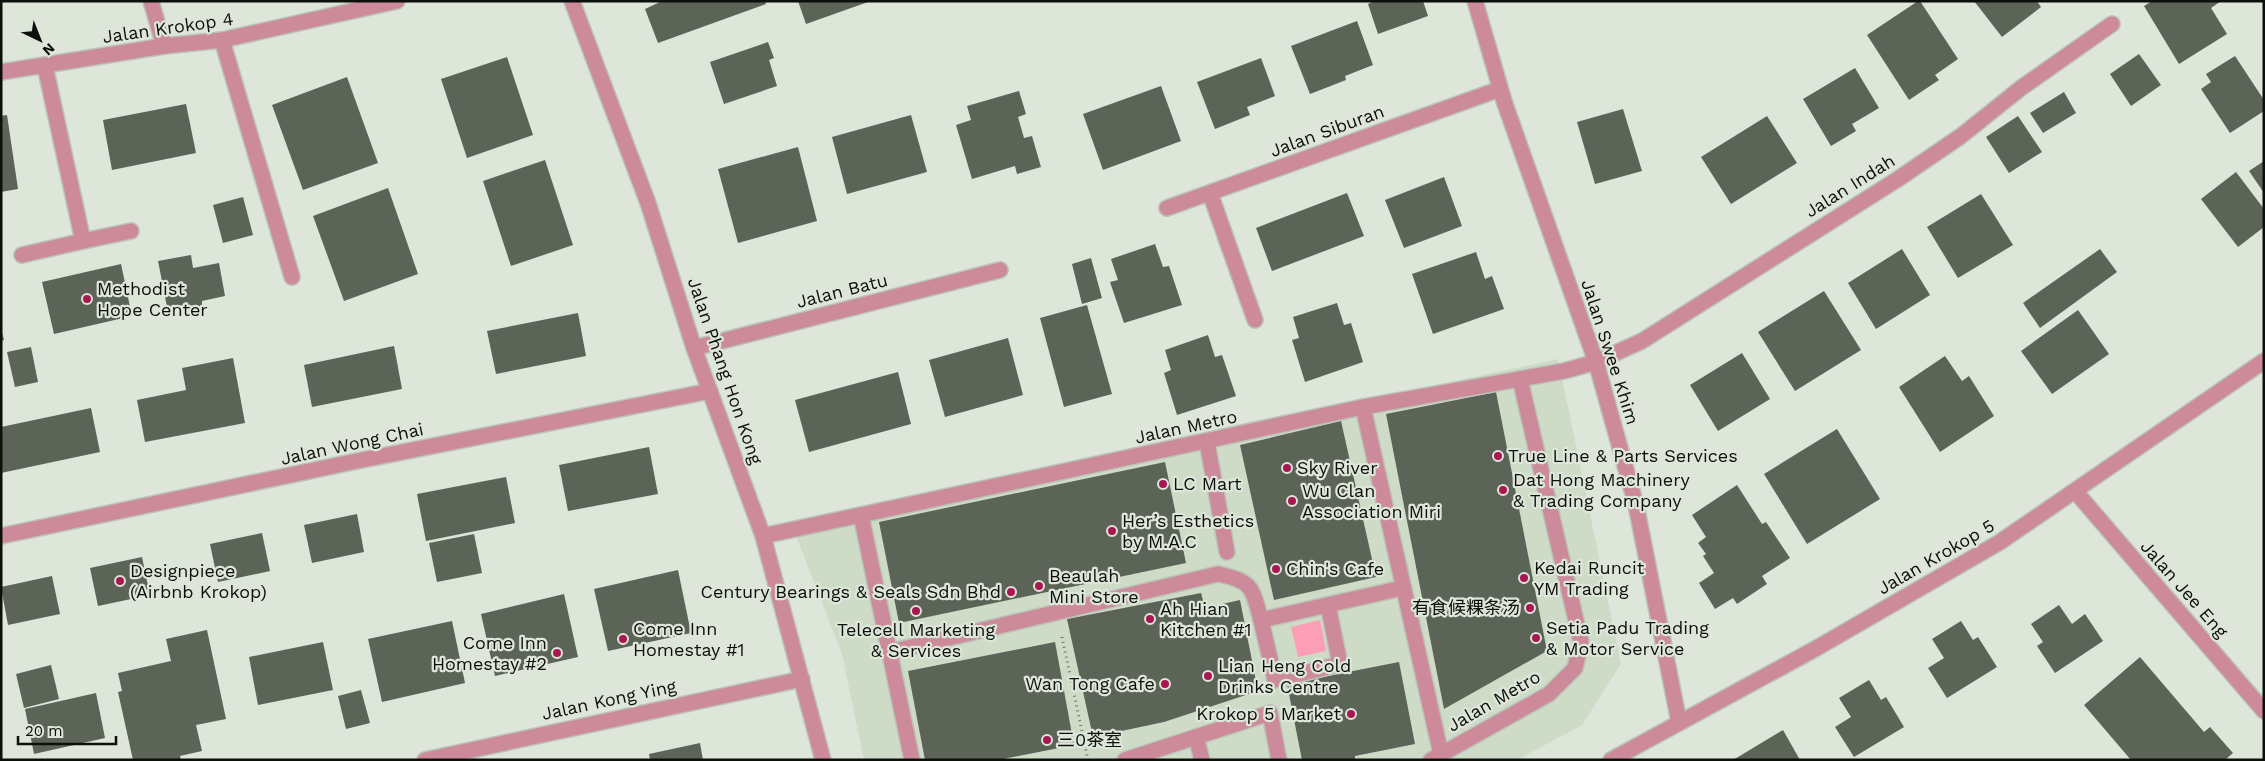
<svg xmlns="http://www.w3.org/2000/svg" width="2265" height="761" font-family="'Work Sans','Noto Sans SC',sans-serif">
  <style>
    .built { fill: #cedbc7 }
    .green { fill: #fc9fb6 }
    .building { fill: #5c6458 }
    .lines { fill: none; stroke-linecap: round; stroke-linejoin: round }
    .service-casing { stroke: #bcc4b8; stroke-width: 18 }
    .minor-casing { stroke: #bcc4b8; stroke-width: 18 }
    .path { stroke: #6e746c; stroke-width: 3; stroke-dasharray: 1 4; stroke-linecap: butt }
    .service { stroke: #cd8a9a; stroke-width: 15 }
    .minor { stroke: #cd8a9a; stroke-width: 15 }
    .poi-dot { fill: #a91752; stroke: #dde6d9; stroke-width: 2 }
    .labels { text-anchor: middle; stroke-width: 4.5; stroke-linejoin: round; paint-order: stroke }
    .street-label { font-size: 18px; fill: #0c0f0b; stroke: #dde6d9 }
    .poi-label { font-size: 18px; fill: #0c0f0b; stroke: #dde6d9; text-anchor: start }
  </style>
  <rect width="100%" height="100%" fill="#dde6d9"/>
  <polygon class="built" points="1558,359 1621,664 1582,725 1517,760 864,760 842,654 791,523"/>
  <polygon class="green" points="1320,620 1326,651 1298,657 1291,627"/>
  <g class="building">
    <polygon points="662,1 765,1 766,4 658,43 645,9"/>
    <polygon points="798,1 868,1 868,2 806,24"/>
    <polygon points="1374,1 1423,1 1428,16 1378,34 1368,4"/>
    <polygon points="1918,1 1920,1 1958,59 1935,75 1939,80 1909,100 1867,35"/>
    <polygon points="1974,1 2037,1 2041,7 2002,37"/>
    <polygon points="2152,1 2221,1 2211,8 2227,34 2179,64 2144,6"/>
    <polygon points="1357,21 1373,65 1345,76 1346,80 1310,94 1291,46"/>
    <polygon points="768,42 774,58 769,60 777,86 724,104 710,62"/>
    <polygon points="2139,54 2161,85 2131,106 2110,74"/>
    <polygon points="2235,56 2264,100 2264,111 2230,133 2201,89 2211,82 2206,74"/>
    <polygon points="507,57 533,135 467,158 441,79"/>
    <polygon points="1261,58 1275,96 1247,107 1250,115 1215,129 1197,82"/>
    <polygon points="1855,68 1879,108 1852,124 1856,131 1831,146 1803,99"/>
    <polygon points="347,77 378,163 303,190 272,105"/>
    <polygon points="1161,86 1181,141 1103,170 1083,114"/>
    <polygon points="1019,91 1026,114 1018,117 1024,138 1032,136 1041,167 1017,174 1015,166 972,179 956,125 971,120 967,106"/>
    <polygon points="2064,92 2076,113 2043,133 2030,113"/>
    <polygon points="186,104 196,153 112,170 103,120"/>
    <polygon points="1623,109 1642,171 1595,184 1577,122"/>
    <polygon points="7,115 18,189 1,192 1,116"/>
    <polygon points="911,115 927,172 847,194 832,137"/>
    <polygon points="1767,116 1797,163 1731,204 1701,157"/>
    <polygon points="2018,116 2042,152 2009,173 1986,137"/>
    <polygon points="798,147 817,221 738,243 718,169"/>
    <polygon points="545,160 573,245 511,266 483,181"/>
    <polygon points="2264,161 2264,193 2249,171"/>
    <polygon points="2236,172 2264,209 2264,227 2238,247 2201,199"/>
    <polygon points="1444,177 1462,226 1404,248 1385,200"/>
    <polygon points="388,188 418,274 344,301 313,216"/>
    <polygon points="1347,193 1364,236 1272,271 1256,228"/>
    <polygon points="1981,194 2013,245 1958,278 1927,227"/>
    <polygon points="243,197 253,235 223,243 213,205"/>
    <polygon points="1155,244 1163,267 1169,266 1182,305 1124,323 1110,282 1118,280 1111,259"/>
    <polygon points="1902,249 1930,295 1876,329 1848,283"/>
    <polygon points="2100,249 2117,272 2040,328 2023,303"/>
    <polygon points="1476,252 1485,279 1492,276 1504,309 1433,334 1412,274"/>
    <polygon points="191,255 193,268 219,263 225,296 202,301 202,306 168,312 158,261"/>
    <polygon points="1091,258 1102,298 1082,304 1072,264"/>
    <polygon points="121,264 132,316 54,334 42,282"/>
    <polygon points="1824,291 1861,350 1795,391 1758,332"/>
    <polygon points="1337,303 1344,325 1351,323 1363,362 1305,382 1292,340 1299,338 1293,317"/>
    <polygon points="1087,305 1112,394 1064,407 1040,318"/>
    <polygon points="2078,310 2109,354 2052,394 2021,351"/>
    <polygon points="578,313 586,356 496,374 487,331"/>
    <polygon points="1,329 4,340 1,341"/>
    <polygon points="1208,335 1215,357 1222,355 1236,396 1177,415 1164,373 1171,370 1165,350"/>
    <polygon points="1008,338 1023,395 945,417 929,360"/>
    <polygon points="394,346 402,389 312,407 304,365"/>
    <polygon points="31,347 38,382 15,387 7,352"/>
    <polygon points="1742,353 1770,399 1718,431 1690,385"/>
    <polygon points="1945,356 1962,381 1969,376 1994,416 1940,452 1899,387"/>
    <polygon points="233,358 245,423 145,442 137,400 186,390 182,368"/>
    <polygon points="898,372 911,424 809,452 795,400"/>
    <polygon points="1496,392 1547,651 1444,709 1386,414"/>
    <polygon points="91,408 100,452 1,473 1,427"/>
    <polygon points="1341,421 1376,577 1274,600 1240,445"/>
    <polygon points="1837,429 1880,499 1807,544 1764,474"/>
    <polygon points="649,447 658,494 568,511 559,465"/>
    <polygon points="1165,462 1186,563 899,623 879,522"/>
    <polygon points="506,477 515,523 426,541 417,494"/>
    <polygon points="1737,485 1762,524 1766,522 1790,558 1762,576 1767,584 1737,604 1733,598 1715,609 1699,583 1714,573 1703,556 1706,554 1698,543 1706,537 1692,515"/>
    <polygon points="357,514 364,552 312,563 304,525"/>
    <polygon points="262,533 270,571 218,582 210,544"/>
    <polygon points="474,534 482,573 437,582 429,543"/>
    <polygon points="142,557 150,595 98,606 90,568"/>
    <polygon points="678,570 691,633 608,651 594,589"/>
    <polygon points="52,576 60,614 8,625 1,587"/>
    <polygon points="1201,593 1205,608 1240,600 1258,691 1164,722 1093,737 1067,619"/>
    <polygon points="564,594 578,657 495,676 481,614"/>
    <polygon points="2059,605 2072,624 2085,614 2103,641 2055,673 2037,646 2043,642 2031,624"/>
    <polygon points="452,621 465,683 382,702 368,639"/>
    <polygon points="1961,621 1973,640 1978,637 1997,667 1947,698 1928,668 1944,658 1932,639"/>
    <polygon points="207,630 226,719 196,725 202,751 180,756 181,760 133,760 118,692 122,691 118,673 171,661 166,639"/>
    <polygon points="323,642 333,690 258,705 249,657"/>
    <polygon points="1055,642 1074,745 998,760 925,760 908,671"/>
    <polygon points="2140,657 2204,732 2210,727 2233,753 2225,760 2131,760 2084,705"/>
    <polygon points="1399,662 1415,744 1355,756 1355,760 1302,760 1287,684"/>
    <polygon points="51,665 59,699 24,708 16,674"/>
    <polygon points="1869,680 1881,700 1886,697 1904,727 1854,757 1835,727 1851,717 1839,698"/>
    <polygon points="361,690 370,723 346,729 338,696"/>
    <polygon points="96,693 105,738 34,754 25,709"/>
    <polygon points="1783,730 1800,760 1733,760"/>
    <polygon points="700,743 703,760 650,760 649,754"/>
  </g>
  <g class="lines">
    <g class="service-casing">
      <g id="service">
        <polyline points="45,66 83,241 131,231"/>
        <polyline points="22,255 83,241"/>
        <polyline points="1363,407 1441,754"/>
        <polyline points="1207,442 1227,552"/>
        <polyline points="861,515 912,760"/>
        <polyline points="763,536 1363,407 1564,371 1596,362"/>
        <polyline points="1261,620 1275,680 1340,664 1328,605"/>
        <path d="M890,652L1218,574C1253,581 1252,588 1261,620L1402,588"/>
        <polyline points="1196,737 1202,760"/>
        <polyline points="1125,760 1270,713 1279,760"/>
        <polyline points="1431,760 1549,694 1575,668 1581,642 1520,379"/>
      </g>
    </g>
    <g class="minor-casing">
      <g id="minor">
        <polyline points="151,1 164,46"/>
        <polyline points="572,1 648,203 694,348 763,536 823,760"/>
        <polyline points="1475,1 1504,101 1596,362 1636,505 1679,722"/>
        <polyline points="222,40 292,277"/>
        <polyline points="1,72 164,46 222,40 397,1"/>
        <polyline points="1210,193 1255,320"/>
        <polyline points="1167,208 1500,89"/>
        <polyline points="694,348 1000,270"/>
        <polyline points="1596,362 1642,341 1898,179 1961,136 2021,88 2112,24"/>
        <polyline points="2075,491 2264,711"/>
        <polyline points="1,536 357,461 710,391"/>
        <polyline points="425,760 802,679"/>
        <polyline points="1611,760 1815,649 2000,542 2264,361"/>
      </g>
    </g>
    <polyline class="path" points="1062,637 1088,760"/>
    <use href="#service" class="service"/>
    <use href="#minor" class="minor"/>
  </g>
  <g class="poi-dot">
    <circle cx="87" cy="299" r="5"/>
    <circle cx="1498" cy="456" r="5"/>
    <circle cx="1287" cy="468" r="5"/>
    <circle cx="1163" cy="484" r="5"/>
    <circle cx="1503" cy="490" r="5"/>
    <circle cx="1292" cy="501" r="5"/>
    <circle cx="1112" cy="531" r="5"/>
    <circle cx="1276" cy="569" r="5"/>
    <circle cx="1524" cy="578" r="5"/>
    <circle cx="120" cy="581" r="5"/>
    <circle cx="1039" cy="586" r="5"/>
    <circle cx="1011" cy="592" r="5"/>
    <circle cx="1530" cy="608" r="5"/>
    <circle cx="916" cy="611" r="5"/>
    <circle cx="1150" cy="619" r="5"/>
    <circle cx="1536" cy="638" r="5"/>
    <circle cx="623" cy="639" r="5"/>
    <circle cx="557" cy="653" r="5"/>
    <circle cx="1208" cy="676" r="5"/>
    <circle cx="1165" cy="684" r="5"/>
    <circle cx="1351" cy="714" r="5"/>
    <circle cx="1047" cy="740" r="5"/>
  </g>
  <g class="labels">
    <g class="street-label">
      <text transform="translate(168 28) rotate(-8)" y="6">Jalan Krokop 4</text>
      <text transform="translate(1327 131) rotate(-20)" y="6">Jalan Siburan</text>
      <text transform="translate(1850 186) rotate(-32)" y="6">Jalan Indah</text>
      <text transform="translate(842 291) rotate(-14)" y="6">Jalan Batu</text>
      <text transform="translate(1610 352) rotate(72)" y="6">Jalan Swee Khim</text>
      <text transform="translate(725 371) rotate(71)" y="6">Jalan Phang Hon Kong</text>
      <text transform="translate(1186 427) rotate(-12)" y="6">Jalan Metro</text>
      <text transform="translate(352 444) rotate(-12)" y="6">Jalan Wong Chai</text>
      <text transform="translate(1936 557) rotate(-30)" y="6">Jalan Krokop 5</text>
      <text transform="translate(2184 589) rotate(49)" y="6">Jalan Jee Eng</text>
      <text transform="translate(609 700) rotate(-12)" y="6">Jalan Kong Ying</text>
      <text transform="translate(1494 701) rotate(-30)" y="6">Jalan Metro</text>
    </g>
    <g class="poi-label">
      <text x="97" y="295">Methodist<tspan x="97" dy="21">Hope Center</tspan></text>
      <text x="1508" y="462">True Line &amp; Parts Services</text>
      <text x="1297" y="474">Sky River</text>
      <text x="1513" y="486">Dat Hong Machinery<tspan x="1513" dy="21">&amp; Trading Company</tspan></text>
      <text x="1173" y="490">LC Mart</text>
      <text x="1302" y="497">Wu Clan<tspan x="1302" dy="21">Association Miri</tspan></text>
      <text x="1122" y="527">Her’s Esthetics<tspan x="1122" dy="21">by M.A.C</tspan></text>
      <text x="1534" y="574">Kedai Runcit<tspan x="1534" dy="21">YM Trading</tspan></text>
      <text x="1286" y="575">Chin's Cafe</text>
      <text x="130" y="577">Designpiece<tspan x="130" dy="21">(Airbnb Krokop)</tspan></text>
      <text x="1049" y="582">Beaulah<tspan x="1049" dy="21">Mini Store</tspan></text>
      <text x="1001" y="598" text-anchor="end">Century Bearings &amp; Seals Sdn Bhd</text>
      <text x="1520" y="614" text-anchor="end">有食候粿条汤</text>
      <text x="1160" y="615">Ah Hian<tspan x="1160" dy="21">Kitchen #1</tspan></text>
      <text x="1546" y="634">Setia Padu Trading<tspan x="1546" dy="21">&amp; Motor Service</tspan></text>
      <text x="633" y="635">Come Inn<tspan x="633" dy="21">Homestay #1</tspan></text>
      <text x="916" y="636" text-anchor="middle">Telecell Marketing<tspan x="916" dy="21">&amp; Services</tspan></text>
      <text x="547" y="649" text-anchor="end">Come Inn<tspan x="547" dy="21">Homestay #2</tspan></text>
      <text x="1218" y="672">Lian Heng Cold<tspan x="1218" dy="21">Drinks Centre</tspan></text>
      <text x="1155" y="690" text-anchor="end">Wan Tong Cafe</text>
      <text x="1341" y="720" text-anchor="end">Krokop 5 Market</text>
      <text x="1057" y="746">三0茶室</text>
    </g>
  </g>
  <rect width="2265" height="761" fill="none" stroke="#0c0f0b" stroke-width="5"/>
  <g transform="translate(40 40) rotate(137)" stroke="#dde6d9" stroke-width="4" paint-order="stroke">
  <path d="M0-4L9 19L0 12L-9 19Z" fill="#0c0f0b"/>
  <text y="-8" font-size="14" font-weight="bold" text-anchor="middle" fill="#0c0f0b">N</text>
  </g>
  <path d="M18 736v8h98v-8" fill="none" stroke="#0c0f0b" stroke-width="2.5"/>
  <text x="25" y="736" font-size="15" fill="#0c0f0b" stroke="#dde6d9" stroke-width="4" paint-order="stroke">20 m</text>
</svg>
